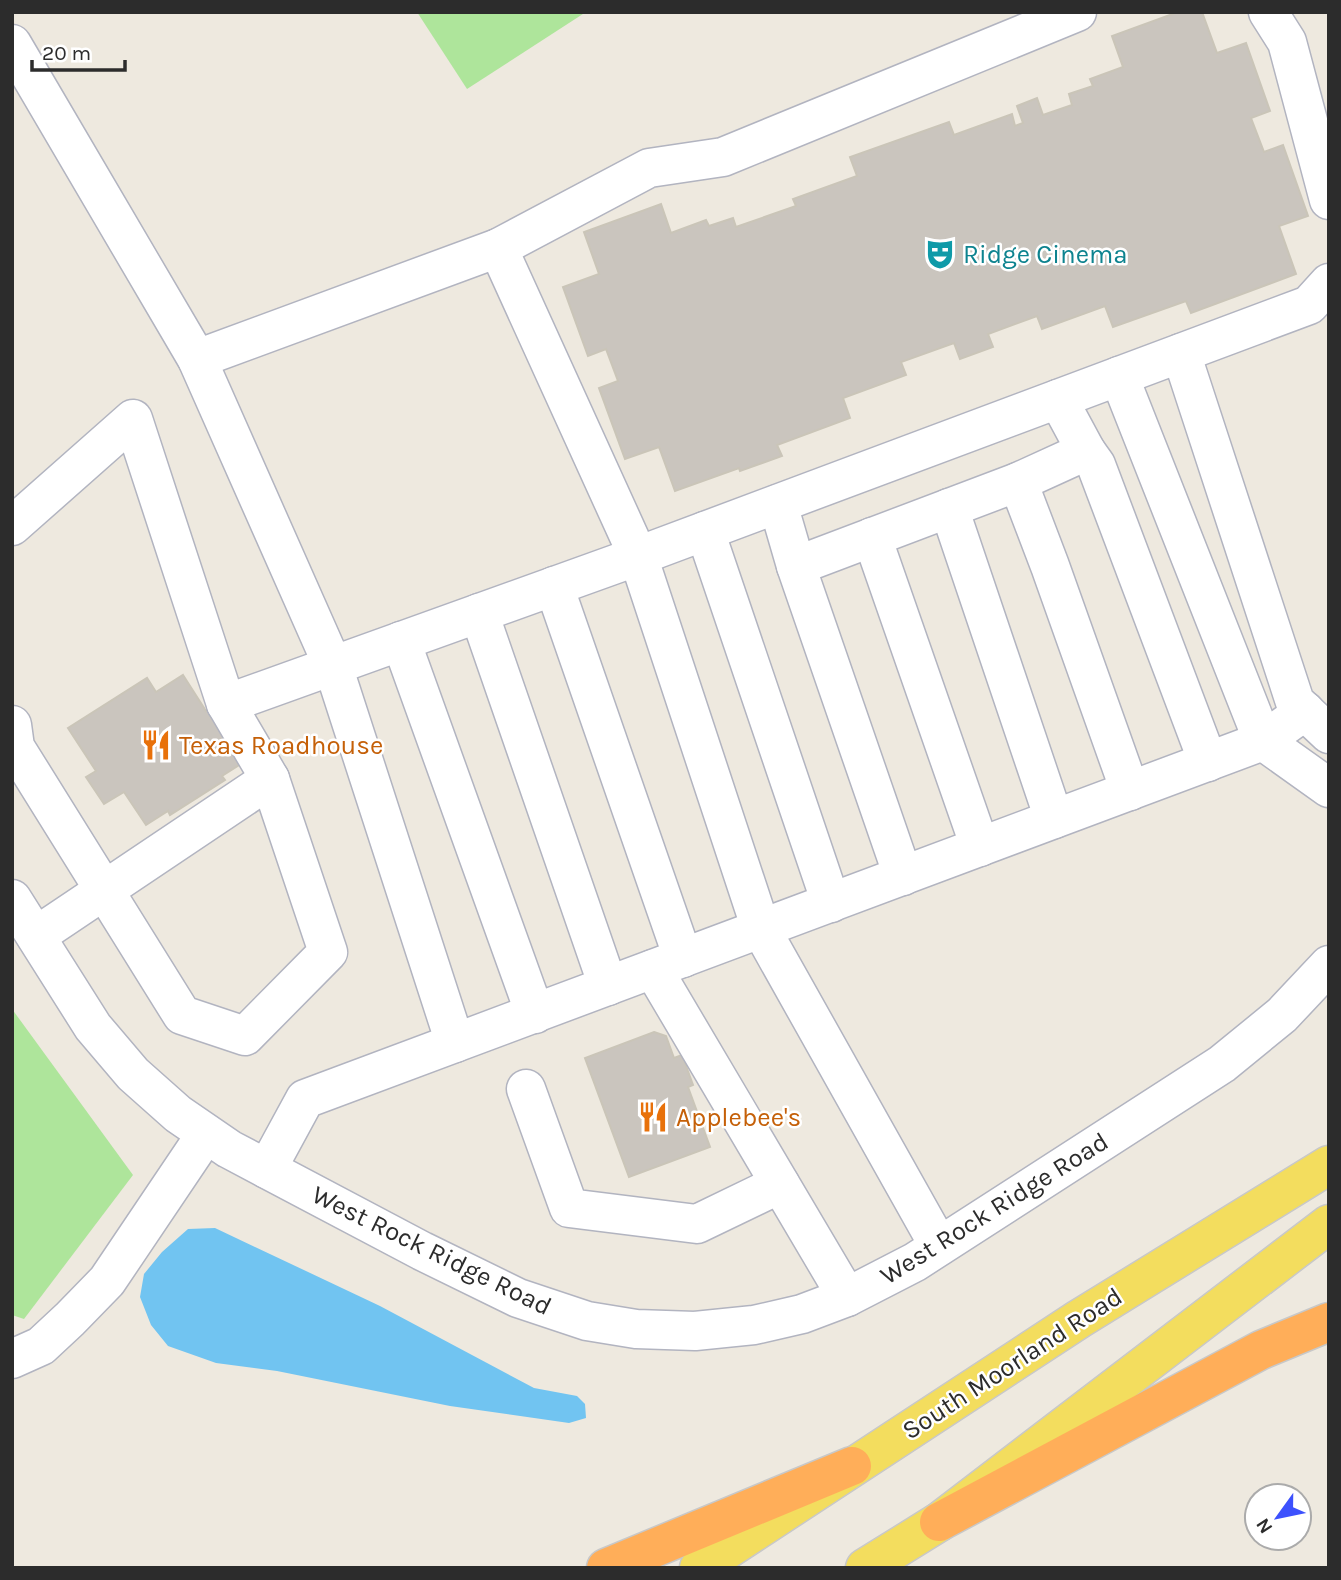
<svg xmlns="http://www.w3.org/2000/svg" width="1341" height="1580" font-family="Karla,sans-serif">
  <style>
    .green { fill: #aee59b }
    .water { fill: #71c4f1 }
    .building { fill: #cac5be; stroke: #cac5b8; stroke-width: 2 }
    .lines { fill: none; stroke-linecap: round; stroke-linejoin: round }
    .minor-casing { stroke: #b2b4c0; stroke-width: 41 }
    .major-casing { stroke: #c8c8c8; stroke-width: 41 }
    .highway-casing { stroke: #c8c8c8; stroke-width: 41 }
    .minor { stroke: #fff; stroke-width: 38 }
    .major { stroke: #f3dd5e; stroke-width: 38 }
    .highway { stroke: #ffae59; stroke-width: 38 }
    .labels { text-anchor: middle; stroke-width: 5; stroke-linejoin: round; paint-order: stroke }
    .culture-label { font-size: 26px; fill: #0d838f; stroke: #fff; text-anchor: start }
    .food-label { font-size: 26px; fill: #c56008; stroke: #fff; text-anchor: start }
    .street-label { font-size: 26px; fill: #2c2c2c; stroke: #fff }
  </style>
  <rect width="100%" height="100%" fill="#eee9df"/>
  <g class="green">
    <polygon points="417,12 586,12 467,89"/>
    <polygon points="12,1009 133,1175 24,1319 12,1315"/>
  </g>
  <polygon class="water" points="215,1228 380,1306 534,1388 577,1396 585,1404 586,1418 569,1423 450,1406 277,1371 216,1363 168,1346 151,1325 140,1297 144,1274 162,1252 188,1229"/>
  <g class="building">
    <polygon points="1178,12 1202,12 1217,53 1246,43 1270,111 1251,118 1264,152 1283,145 1308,216 1279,226 1296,274 1191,313 1186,301 1113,327 1105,306 1042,329 1037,316 988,334 993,347 960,359 954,343 901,362 906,375 843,398 850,418 777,445 782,456 740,471 739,468 675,491 659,447 625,459 599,388 618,381 606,349 588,356 563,287 599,274 584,232 661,204 671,233 706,220 709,226 733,218 736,227 796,206 793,199 857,176 850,157 949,122 954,135 1012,114 1015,126 1023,123 1017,106 1037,98 1043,115 1072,105 1069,94 1093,86 1090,79 1123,67 1112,36"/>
    <polygon points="183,675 206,711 210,708 244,762 222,776 225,780 170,815 168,811 146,825 124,792 104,804 86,777 96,771 68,728 147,678 156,692"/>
    <polygon points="654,1032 666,1036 674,1058 682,1055 693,1085 688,1087 710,1147 629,1177 585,1058"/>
  </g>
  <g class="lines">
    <g class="minor-casing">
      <g id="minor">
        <polyline points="1268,12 1287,42 1329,200"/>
        <polyline points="12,44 197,359 333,666 455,1043"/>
        <polyline points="498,248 638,556 761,929 939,1246"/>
        <polyline points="1181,353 1295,702 1329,734"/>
        <polyline points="197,359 498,248 649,168 723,157 1077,12"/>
        <polyline points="1119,376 1263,741 1329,788"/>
        <polyline points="1086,451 1096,465 1208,762"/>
        <polyline points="1018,482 1050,566 1130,791"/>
        <polyline points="778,504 796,566 1018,482 1086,451 1058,399"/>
        <polyline points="949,508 1054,819"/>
        <polyline points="12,526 133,419 226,704 270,779 328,952 245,1036 182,1015 15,747 12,725"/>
        <polyline points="705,531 831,903"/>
        <polyline points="872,537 980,847"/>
        <polyline points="796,566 903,876"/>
        <polyline points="554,586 683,958"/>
        <polyline points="479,613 608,986"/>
        <polyline points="401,641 535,1014"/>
        <polyline points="226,704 638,556 1309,305 1329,283"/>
        <polyline points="12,899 93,1027 133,1074 178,1114 229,1149 422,1251 518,1298 587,1321 636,1329 695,1331 754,1325 802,1314 847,1297 915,1262 1222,1064 1282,1015 1329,965"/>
        <polyline points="36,936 270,779"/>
        <polyline points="653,969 847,1297"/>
        <polyline points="526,1089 569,1208 697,1224 780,1184"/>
        <polyline points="267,1169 305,1099 1263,741 1305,711"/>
        <polyline points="12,1359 41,1346 70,1319 107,1281 206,1134"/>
      </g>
    </g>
    <g class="major-casing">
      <g id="major">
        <polyline points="699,1568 1079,1319 1329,1165"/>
        <polyline points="865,1568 939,1522 1329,1224"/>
      </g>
    </g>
    <g class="highway-casing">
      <g id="highway">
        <polyline points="939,1522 1261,1350 1329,1322"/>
        <polyline points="606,1568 852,1466"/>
      </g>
    </g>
    <use href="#minor" class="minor"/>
    <use href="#major" class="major"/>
    <use href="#highway" class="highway"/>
  </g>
  <defs>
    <g id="theatre-bare" transform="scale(2.415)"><path d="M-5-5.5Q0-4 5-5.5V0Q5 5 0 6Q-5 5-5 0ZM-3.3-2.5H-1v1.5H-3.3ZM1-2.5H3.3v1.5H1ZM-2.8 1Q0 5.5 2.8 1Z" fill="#0f9aa8" stroke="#fff" stroke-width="2.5" paint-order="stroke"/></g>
    <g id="restaurant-bare" transform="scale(2.415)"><path d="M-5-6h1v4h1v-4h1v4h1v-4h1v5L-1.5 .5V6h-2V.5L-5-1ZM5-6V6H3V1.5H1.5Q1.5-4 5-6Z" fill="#e8710a" stroke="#fff" stroke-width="2.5" paint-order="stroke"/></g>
  </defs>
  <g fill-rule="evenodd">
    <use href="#theatre-bare" x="940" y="254"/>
    <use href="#restaurant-bare" x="156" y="745"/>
    <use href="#restaurant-bare" x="653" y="1117"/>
  </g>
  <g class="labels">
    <g class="culture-label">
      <text x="963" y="263">Ridge Cinema</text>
    </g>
    <g class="food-label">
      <text x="179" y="754">Texas Roadhouse</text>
      <text x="676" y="1126">Applebee's</text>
    </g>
    <g class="street-label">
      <text transform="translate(994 1208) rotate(-32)" y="9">West Rock Ridge Road</text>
      <text transform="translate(432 1250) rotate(26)" y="9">West Rock Ridge Road</text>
      <text transform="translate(1012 1363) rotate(-33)" y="9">South Moorland Road</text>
    </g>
  </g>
  <rect width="1341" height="1580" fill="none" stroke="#2c2c2c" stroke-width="28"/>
  <g transform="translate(1278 1517) rotate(237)"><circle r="33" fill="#ffffff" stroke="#ababab" stroke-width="2"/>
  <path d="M0-5L12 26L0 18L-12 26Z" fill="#3d51fd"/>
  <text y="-10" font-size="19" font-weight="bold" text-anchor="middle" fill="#2c2c2c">N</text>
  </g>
  <path d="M32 60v10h93v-10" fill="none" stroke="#2c2c2c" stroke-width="3.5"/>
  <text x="42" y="60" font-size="21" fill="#2c2c2c" stroke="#ffffff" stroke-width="5" paint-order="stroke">20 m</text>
</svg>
